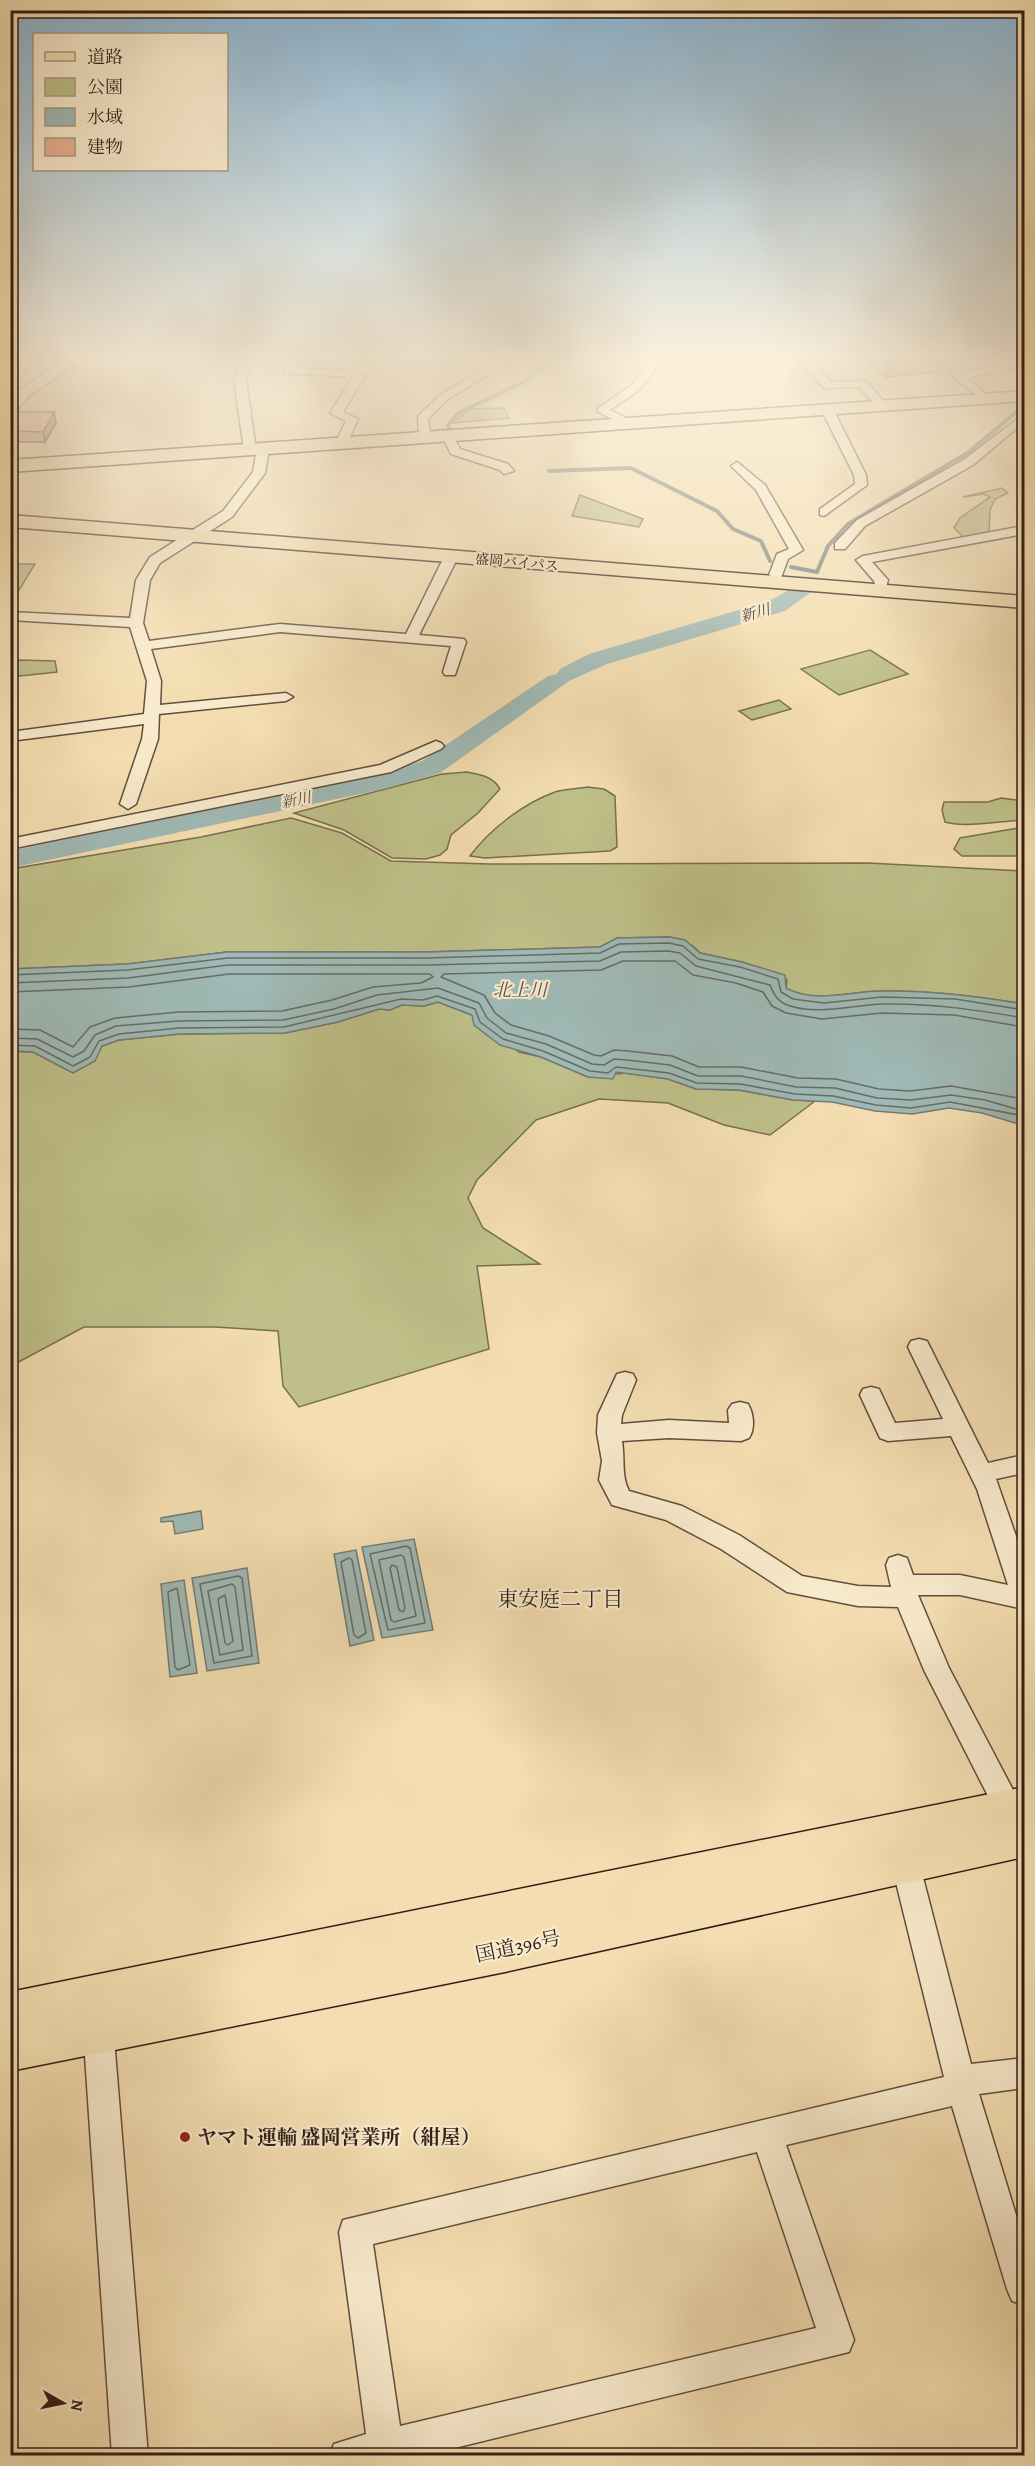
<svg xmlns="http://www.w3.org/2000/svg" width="1035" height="2466" font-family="Alegreya,'Noto Serif JP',serif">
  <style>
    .green { fill: #bfc089; stroke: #786f50; stroke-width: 1.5 }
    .water { fill: #9fbab6; stroke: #737c76; stroke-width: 1.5 }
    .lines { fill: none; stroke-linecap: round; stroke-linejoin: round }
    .shore { stroke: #686c66; stroke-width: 1.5 }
    .stream { stroke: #737c76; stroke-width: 4 }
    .river { fill: #9fbab6; fill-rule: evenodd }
    .minor-casing { stroke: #624e3e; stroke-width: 3 }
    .tertiary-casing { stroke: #624e3e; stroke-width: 3 }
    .primary-casing { stroke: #311e17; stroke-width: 3 }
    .trunk-casing { stroke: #311e17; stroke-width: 3 }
    .minor { fill: #f8eacc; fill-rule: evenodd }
    .tertiary { fill: #f8eacc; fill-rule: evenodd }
    .primary { fill: #f4deb1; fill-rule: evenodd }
    .trunk { fill: #f4deb1; fill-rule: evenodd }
    .wall { fill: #c89a7e; stroke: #311e17; stroke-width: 1.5 }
    .shaded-wall { fill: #a37d66; stroke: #311e17; stroke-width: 1.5 }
    .building { fill: #e9b392; stroke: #311e17; stroke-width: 1.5 }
    .poi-dot { fill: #8f2418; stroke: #f8eacc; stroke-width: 2 }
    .labels { text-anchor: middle; stroke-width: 4.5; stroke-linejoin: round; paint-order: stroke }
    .far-street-label { font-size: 14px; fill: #311e17; stroke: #f8eacc }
    .far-water-label { font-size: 15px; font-style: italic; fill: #524d47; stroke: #f8eacc }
    .water-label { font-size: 18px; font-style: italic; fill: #524d47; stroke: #f8eacc }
    .near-street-label { font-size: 20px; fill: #311e17; stroke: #f8eacc }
    .near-poi-label { font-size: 20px; font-weight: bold; fill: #311e17; stroke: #f8eacc; text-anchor: start }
    .near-neighbourhood-label { font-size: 21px; fill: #311e17; stroke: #f8eacc }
  </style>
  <rect width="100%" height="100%" fill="#f4deb1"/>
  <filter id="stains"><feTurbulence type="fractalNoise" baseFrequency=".00333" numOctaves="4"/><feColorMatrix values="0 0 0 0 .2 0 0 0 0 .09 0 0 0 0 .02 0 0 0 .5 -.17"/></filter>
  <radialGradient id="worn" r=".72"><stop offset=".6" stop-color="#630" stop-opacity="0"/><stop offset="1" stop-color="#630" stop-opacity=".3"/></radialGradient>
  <g class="green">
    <polygon points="504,408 509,418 453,423 469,409"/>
    <polygon points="1002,488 1008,493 995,499 990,510 989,533 963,537 954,528 960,518 990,497 984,494 963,497"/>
    <polygon points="580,495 643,519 639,527 572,516"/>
    <polygon points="11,564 35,564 18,592 11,591"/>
    <polygon points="870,650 908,674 839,695 801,669"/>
    <polygon points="19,660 55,661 57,672 11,677 11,671"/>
    <polygon points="779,700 791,709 752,720 739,711"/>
    <path d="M467,772C480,775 493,776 500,789L478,813L451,835L447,849L440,855L426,859L392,858L344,830L294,813L442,774Z"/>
    <path d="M587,787L604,789L615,796L617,847L610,851L485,858L470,856C490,829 524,803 555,792C565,789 577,789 587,787Z"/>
    <path d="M1001,798L1024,801V820C1002,821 964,828 945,822L942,810L944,802H988Z"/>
    <path d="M291,818L342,833L391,861L490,864L868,863L1024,871V1004C977,996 930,990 882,991C849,991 816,1004 786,989L787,980L742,962L700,953L693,946L670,937L617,938L600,947L427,952H227L127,964L11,969V869L201,837Z"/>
    <polygon points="1024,827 1024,856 962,856 954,849 960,838"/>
    <polygon points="438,1002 472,1015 519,1052 541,1057 588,1077 626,1073 668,1079 696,1089 739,1090 793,1100 815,1101 770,1135 724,1125 668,1103 599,1099 536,1120 477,1180 468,1198 483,1228 540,1264 477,1266 489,1349 299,1407 283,1386 278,1331 215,1327 84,1327 11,1366 10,1051 33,1052 73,1073 94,1061 102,1046 119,1040 180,1034 285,1033 338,1022 379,1009 390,1010 402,1005 424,1006"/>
  </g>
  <g class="water">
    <path d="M670,937L685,940L700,953L742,962L785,975L786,988C816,1004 850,991 882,991C930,990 977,996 1024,1004V1120L1015,1123L982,1113L949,1108L912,1114L875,1111L832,1102L793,1100L739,1090L696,1089L668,1079L616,1072L613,1079L588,1077L541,1057L500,1045L474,1025L472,1015L438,1002L424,1006L402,1005L390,1010L379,1009L338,1022L285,1033L180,1034L119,1040L102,1046L95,1061L73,1073L33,1052L11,1051V969L127,964L227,952H427L600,947L617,938Z"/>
    <polygon points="201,1511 203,1529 175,1534 173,1521 161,1522 161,1518"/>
    <polygon points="414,1539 433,1630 382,1638 362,1547"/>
    <polygon points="356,1550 374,1640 350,1646 334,1554"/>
    <polygon points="247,1568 259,1663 207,1671 192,1578"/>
    <polygon points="184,1580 197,1673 170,1677 161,1584"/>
  </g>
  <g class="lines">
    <g class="shore">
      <polyline points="10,975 127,970 228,958 427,958 600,953 619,944 669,943 683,946 698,959 740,967 778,979 781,992 793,999 824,1003 882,997 955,999 1024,1010"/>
      <path d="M10,983L128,978L228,965H427L600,961L621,952L668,951L680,953L696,966L770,985C774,994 777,1001 787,1005C818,1016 852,1005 883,1004C931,1003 977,1010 1024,1018"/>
      <polyline points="10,992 129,987 229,974 430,974 433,977 421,983 373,987 332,1000 282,1011 179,1012 115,1018 90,1027 73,1047 40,1030 10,1029"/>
      <polyline points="1024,1027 954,1015 882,1013 822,1019 786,1013 772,1006 763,992 736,983 693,975 675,961 623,961 601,970 444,974 441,977 484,995 495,1013 511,1025 549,1036 594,1055 601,1056 614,1050 628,1051 672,1056 699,1067 741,1067 798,1078 836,1079 879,1089 910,1091 951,1086 1024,1099"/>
      <polyline points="10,1038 37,1039 73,1057 84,1051 95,1035 116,1026 179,1021 283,1020 334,1009 377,995 438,988 479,1003 487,1018 506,1033 546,1044 592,1064 604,1065 614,1059 627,1060 670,1065 698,1076 741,1076 796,1087 835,1088 877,1098 911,1100 951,1095 985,1100 1016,1109 1024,1108"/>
      <polyline points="10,1045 35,1046 73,1066 90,1057 99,1041 119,1034 179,1028 284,1027 401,999 423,1000 437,996 475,1009 480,1022 503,1039 543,1051 590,1071 608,1073 616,1067 669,1073 697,1083 740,1084 795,1094 833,1096 876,1105 911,1108 950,1102 1024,1116"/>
      <polygon points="406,1546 410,1548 425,1623 388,1630 370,1554"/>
      <polygon points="401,1555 404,1557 416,1616 394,1622 391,1620 379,1560"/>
      <polygon points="349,1558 352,1560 366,1633 358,1638 354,1635 341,1562"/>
      <polygon points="392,1565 397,1567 405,1608 403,1612 399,1610 390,1568"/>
      <polygon points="238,1576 242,1578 252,1656 214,1663 200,1584"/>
      <polygon points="232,1584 235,1587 243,1650 220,1655 208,1591"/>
      <polygon points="177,1588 190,1665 178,1670 175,1667 168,1592"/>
      <polygon points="225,1595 233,1641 228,1645 225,1643 218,1599"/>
    </g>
    <g class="stream">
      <polyline points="450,430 448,425 458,413 522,383 545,367 574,355"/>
      <polyline points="549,471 631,468 717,511 733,529 761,541 770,561"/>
      <polyline points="791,567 817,572 828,546 848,524 969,452 1023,406"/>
    </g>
    <polygon class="river" points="802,583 810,585 814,590 785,611 607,664 569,681 440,773 384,789 10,868 10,851 379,774 422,761 548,676 557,674 560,669 589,654 769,601"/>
    <g class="minor-casing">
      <g id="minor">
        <polygon points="251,355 260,357 248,371 246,380 256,450 250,454 244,450 234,380 238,370"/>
        <polygon points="294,355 304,355 296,368 357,371 367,355 497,361 506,355 519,355 447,400 428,419 431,438 425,442 419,438 418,416 439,396 487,366 375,359 343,412 358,419 347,444 341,448 335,444 346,421 330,413 353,377 285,373 284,371"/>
        <polygon points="656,355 672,355 664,359 639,390 610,410 632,421 632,425 624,425 598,412 598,408 631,386"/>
        <polygon points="755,355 792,355 787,358 749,362 744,359"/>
        <polygon points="793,355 804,355 831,382 866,381 888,406 878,408 859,387 824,388"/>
        <polygon points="936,355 947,355 963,373 1024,360 1024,366 968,378 990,398 984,401 956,379"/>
        <polygon points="20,365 29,367 10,378 10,370"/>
        <polygon points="10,391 29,395 23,398 10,397"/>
        <polygon points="827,406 833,409 866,475 867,485 824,516 820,515 820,509 855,484 854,475 821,409"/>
        <polygon points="1024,414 1024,422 973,465 865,526 845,549 835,549 835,543 857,520 965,459"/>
        <polygon points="448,432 452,434 460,449 508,464 514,471 504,474 500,470 451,454 442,436"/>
        <polygon points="263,445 269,449 265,473 232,517 160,563 150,580 143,623 149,641 280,624 406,634 444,557 451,553 458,557 419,635 464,639 466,642 455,675 445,675 443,672 451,646 280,632 151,649 161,681 160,705 286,693 293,697 286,701 159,714 158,739 136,804 128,809 120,804 142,739 144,724 10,741 10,732 144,714 147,681 130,627 10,620 10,612 130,618 136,580 150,557 223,511 253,472 257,449"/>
        <polygon points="737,462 765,485 803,550 788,559 781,578 776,579 769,575 777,554 789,549 756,490 731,466"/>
        <polygon points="1024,526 1024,534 872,562 888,580 886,587 876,587 874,581 856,560 863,556"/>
        <polygon points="436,741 441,743 444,746 441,749 391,772 10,849 10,839 380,765"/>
        <path d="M919,1339L927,1341L988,1463L1024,1455V1473L996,1479L1024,1559V1609L960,1595H918L949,1668L1024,1811V1851L1014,1847L924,1670L898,1607L858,1606L787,1592L721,1549L666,1520L612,1505L599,1480L602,1461L597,1433L598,1415L617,1374L625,1372L633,1374L636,1380L622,1415L621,1424L669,1420L729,1423L728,1410L732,1404L740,1402L748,1404C754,1414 755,1429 749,1438L741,1441L669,1438L622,1441C625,1459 621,1476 629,1491L682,1506L739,1535L802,1576L858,1586L891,1587L886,1565L889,1558L898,1555L907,1558L913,1575H960L1008,1585L977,1489L951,1436L888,1441L880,1438L860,1395L863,1389L871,1387L879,1389L895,1423L943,1419L908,1347L911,1341Z"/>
        <path d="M903,1841L913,1845L917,1854L971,2064L1024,2058V2088L979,2094L1024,2241V2305L1012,2301L1007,2289L952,2106L786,2145L854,2340L849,2352L422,2456H329L334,2444L366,2434L339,2232L343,2220L944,2077L889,1854L893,1845ZM757,2152L816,2328L400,2426L373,2244Z"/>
        <polygon points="98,2011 109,2016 113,2026 148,2456 112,2456 83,2026 87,2016"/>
      </g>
    </g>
    <g class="tertiary-casing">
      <polygon id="tertiary" points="72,355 89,355 29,396 15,412 10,413 10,399 19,390"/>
    </g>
    <g class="primary-casing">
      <polygon id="primary" points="1024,391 1024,401 10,472 10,460"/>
    </g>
    <g class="trunk-casing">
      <g id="trunk">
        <polygon points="10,515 1024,596 1024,608 10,527"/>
        <polygon points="1024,1787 1024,1857 505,1972 10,2071 10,1992"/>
      </g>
    </g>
    <use href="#minor" class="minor"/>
    <use href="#tertiary" class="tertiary"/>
    <use href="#primary" class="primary"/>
    <use href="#trunk" class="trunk"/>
  </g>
  <g class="wall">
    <polygon points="865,355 938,355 939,372 886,377"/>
    <polygon points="56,423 45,442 10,442 10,425"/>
  </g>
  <g class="shaded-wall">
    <polygon points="941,358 939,372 886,377 887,363"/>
    <polygon points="54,412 56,423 45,442 43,432"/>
  </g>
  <g class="building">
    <polygon points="879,355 938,355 941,358 887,363"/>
    <polygon points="18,412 54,412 43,432 10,431 10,425"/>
  </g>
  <linearGradient id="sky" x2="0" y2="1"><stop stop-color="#8bb6d4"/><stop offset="0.51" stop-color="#faf0dc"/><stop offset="1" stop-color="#faf0dc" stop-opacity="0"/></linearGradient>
  <rect width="1035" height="700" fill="url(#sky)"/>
  <circle class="poi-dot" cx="185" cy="2137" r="6"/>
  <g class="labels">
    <g class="far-street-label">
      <text transform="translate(517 562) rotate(5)" y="5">盛岡バイパス</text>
    </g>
    <g class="far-water-label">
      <text transform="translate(755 613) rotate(-16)" y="5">新川</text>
      <text transform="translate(296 800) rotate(-12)" y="5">新川</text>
    </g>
    <g class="water-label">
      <text x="520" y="996">北上川</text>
    </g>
    <g class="near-street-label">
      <text transform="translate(518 1946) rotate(-12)" y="7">国道396号</text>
    </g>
    <g class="near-poi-label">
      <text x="197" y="2144">ヤマト運輸 盛岡営業所（紺屋）</text>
    </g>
    <g class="near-neighbourhood-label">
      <text x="560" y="1606">東安庭二丁目</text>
    </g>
  </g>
  <rect width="1035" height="2466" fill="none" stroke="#f4deb1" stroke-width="36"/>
  <rect x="12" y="12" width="1011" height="2442" fill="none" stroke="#311e17" stroke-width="3"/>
  <rect x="18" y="18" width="999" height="2430" fill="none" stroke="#311e17" stroke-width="1.5"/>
  <rect x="33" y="33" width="195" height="138" fill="#f8eacc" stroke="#a89884" stroke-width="1.5"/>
  <rect x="45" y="52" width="30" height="9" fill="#f4deb1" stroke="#a89884" stroke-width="1.5"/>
  <text x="87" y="63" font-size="18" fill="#311e17">道路</text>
  <rect x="45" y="78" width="30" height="18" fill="#bfc089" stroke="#a89884" stroke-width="1.5"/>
  <text x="87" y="93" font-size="18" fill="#311e17">公園</text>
  <rect x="45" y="108" width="30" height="18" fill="#9fbab6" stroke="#a89884" stroke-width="1.5"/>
  <text x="87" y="123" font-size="18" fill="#311e17">水域</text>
  <rect x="45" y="138" width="30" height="18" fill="#e9b392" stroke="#a89884" stroke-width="1.5"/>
  <text x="87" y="153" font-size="18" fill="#311e17">建物</text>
  <g transform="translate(63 2403) rotate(99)" stroke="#f8eacc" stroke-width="4.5" paint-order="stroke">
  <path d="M0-4.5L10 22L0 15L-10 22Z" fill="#311e17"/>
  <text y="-9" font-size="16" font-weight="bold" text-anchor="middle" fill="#311e17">N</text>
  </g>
  <rect width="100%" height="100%" filter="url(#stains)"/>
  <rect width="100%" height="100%" fill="url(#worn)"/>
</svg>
